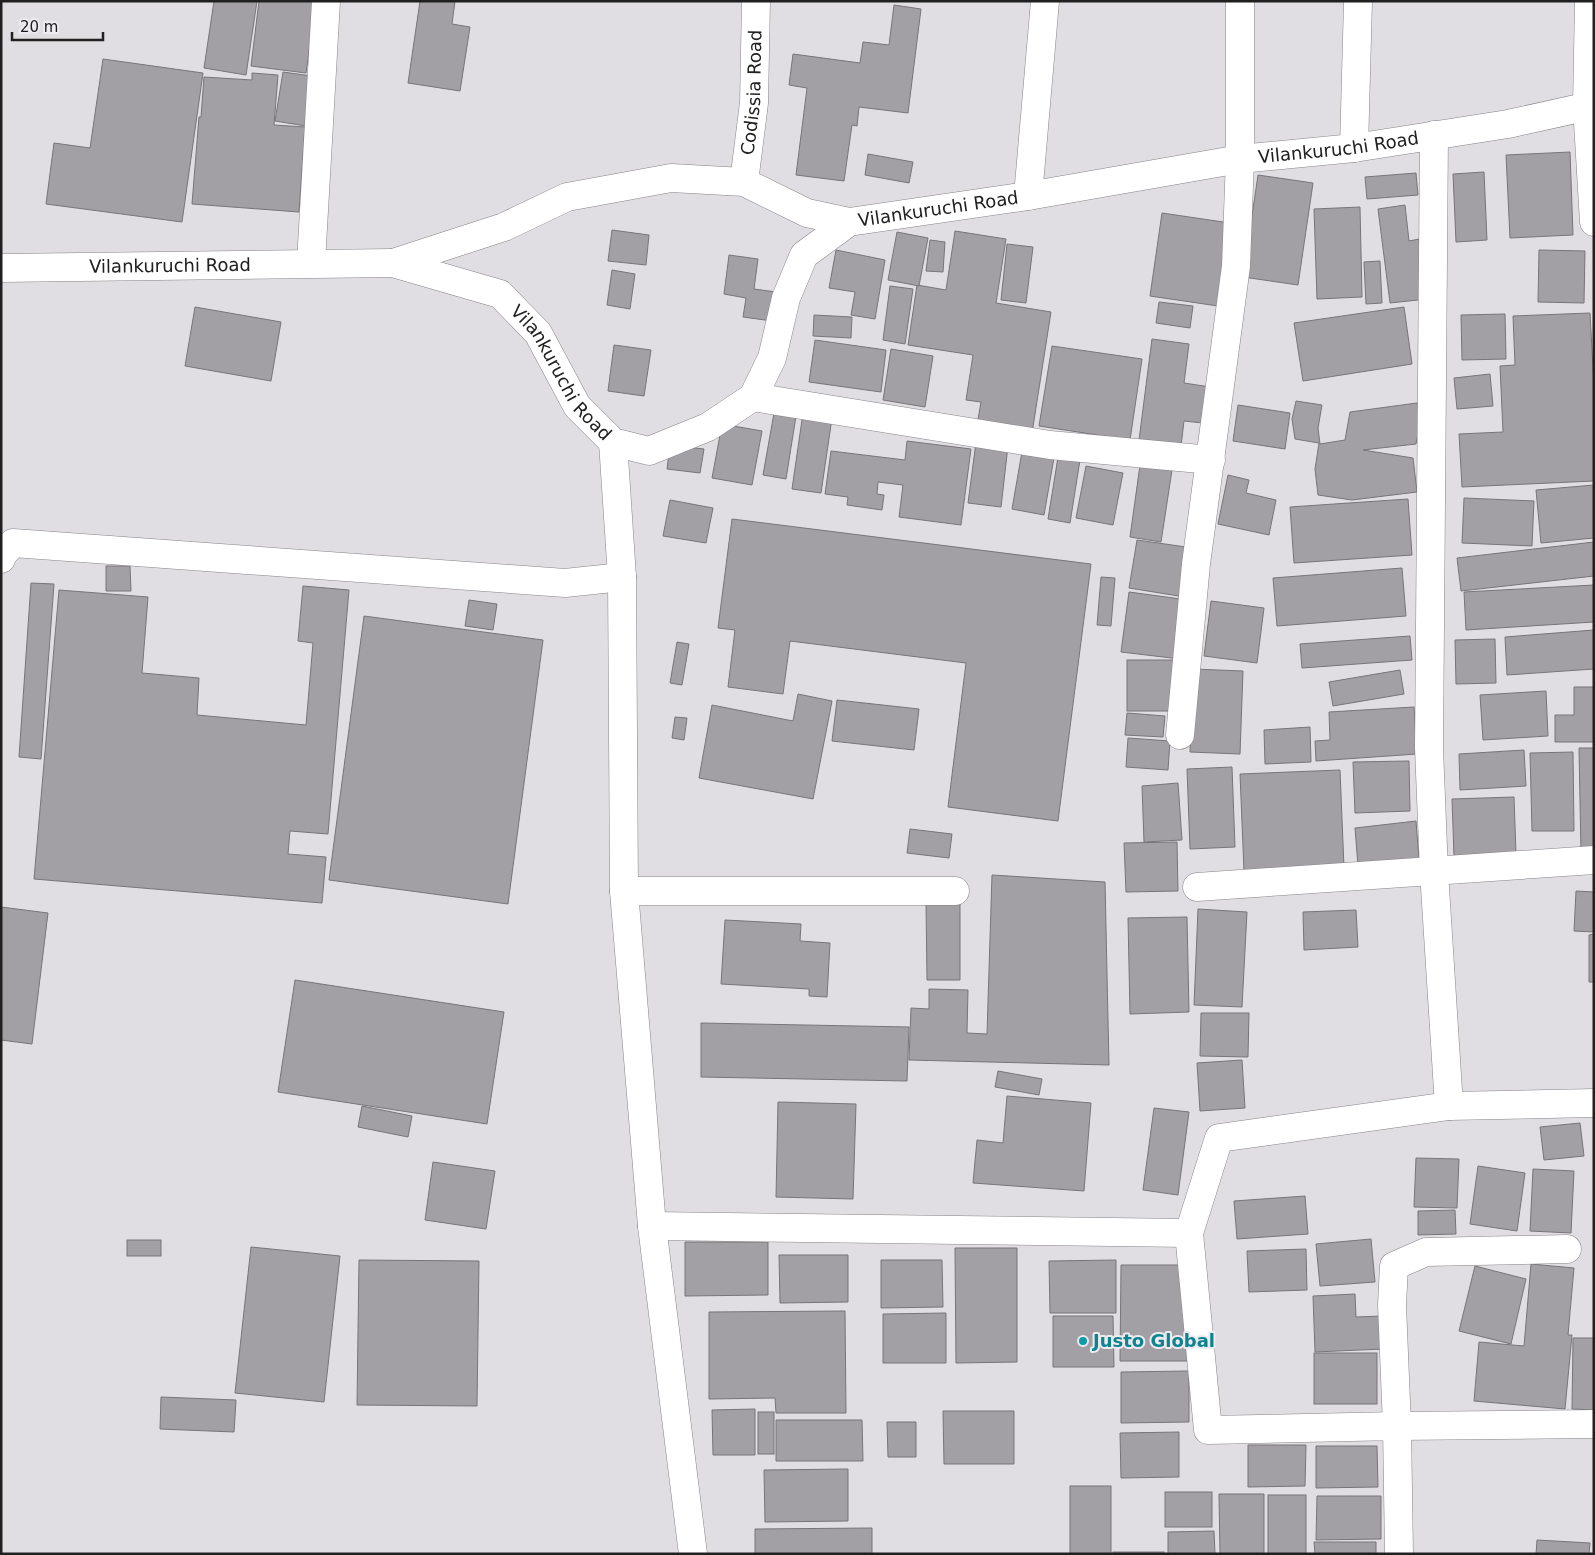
<svg xmlns="http://www.w3.org/2000/svg" width="1595" height="1555" font-family="'DejaVu Sans',sans-serif">
  <style>
    .building { fill: #a2a0a4; stroke: #777579 }
    .lines { fill: none; stroke-linecap: round; stroke-linejoin: round }
    .minor-casing { stroke: #878488; stroke-width: 29 }
    .major-casing { stroke: #878488; stroke-width: 29 }
    .minor { stroke: #fff; stroke-width: 28 }
    .major { stroke: #fff; stroke-width: 28 }
    .culture-dot { fill: #0f9aa8; stroke: #edebef; stroke-width: 2 }
    .labels { text-anchor: middle; stroke-width: 4; stroke-linejoin: round; paint-order: stroke }
    .street-label { font-size: 18px; fill: #212021; stroke: #edebef }
    .culture-label { font-size: 18px; font-weight: bold; fill: #0d838f; stroke: #edebef; text-anchor: start }
  </style>
  <rect width="100%" height="100%" fill="#e0dee2"/>
  <g class="building">
    <polygon points="214,1 257,1 246,75 204,68"/>
    <polygon points="259,1 316,1 306,73 251,66"/>
    <polygon points="420,1 455,1 452,24 470,27 460,91 408,83"/>
    <polygon points="894,5 921,9 908,113 859,107 857,126 852,125 844,181 796,175 807,88 789,85 793,54 860,63 863,42 889,45"/>
    <polygon points="103,59 203,73 182,222 46,204 54,143 90,148"/>
    <polygon points="283,72 319,77 312,127 275,121"/>
    <polygon points="252,73 278,75 274,125 305,127 299,212 192,204 199,117 201,117 204,77 252,80"/>
    <polygon points="1570,152 1573,235 1510,238 1506,155"/>
    <polygon points="868,154 913,162 909,183 865,175"/>
    <polygon points="1484,172 1487,240 1456,242 1453,174"/>
    <polygon points="1416,173 1418,195 1367,199 1365,177"/>
    <polygon points="1258,175 1313,183 1298,285 1243,277"/>
    <polygon points="1405,205 1409,241 1419,239 1427,299 1390,303 1378,209"/>
    <polygon points="1360,207 1362,297 1317,299 1314,209"/>
    <polygon points="1162,213 1230,223 1218,306 1150,296"/>
    <polygon points="612,230 649,235 646,265 608,261"/>
    <polygon points="955,231 1006,239 996,303 1051,312 1032,433 977,425 981,402 966,400 973,355 908,345 917,285 946,290"/>
    <polygon points="897,232 928,238 919,286 888,280"/>
    <polygon points="930,240 945,242 943,272 926,271"/>
    <polygon points="1007,244 1033,247 1026,303 1001,300"/>
    <polygon points="836,250 885,260 875,319 851,315 855,292 829,288"/>
    <polygon points="1539,250 1585,251 1584,303 1538,302"/>
    <polygon points="729,255 758,259 754,289 776,292 772,321 743,317 746,298 724,294"/>
    <polygon points="1380,261 1382,303 1366,304 1364,262"/>
    <polygon points="612,270 635,274 630,309 607,305"/>
    <polygon points="890,286 913,289 905,344 883,340"/>
    <polygon points="1159,302 1193,306 1190,328 1156,323"/>
    <polygon points="195,307 281,322 271,381 185,366"/>
    <polygon points="1404,307 1412,364 1303,381 1294,323"/>
    <polygon points="1590,313 1594,387 1594,481 1462,487 1459,434 1503,432 1500,366 1515,365 1513,316"/>
    <polygon points="1505,314 1506,359 1462,360 1461,315"/>
    <polygon points="814,315 852,317 851,338 813,336"/>
    <polygon points="1152,339 1189,344 1184,383 1217,388 1212,424 1184,421 1181,446 1139,440"/>
    <polygon points="815,340 886,350 881,392 809,382"/>
    <polygon points="614,345 651,350 644,396 608,391"/>
    <polygon points="1052,346 1142,359 1130,440 1039,426"/>
    <polygon points="891,349 933,356 925,407 883,400"/>
    <polygon points="1490,374 1493,406 1457,409 1454,378"/>
    <polygon points="1296,401 1322,405 1318,428 1320,444 1345,440 1350,412 1417,403 1420,422 1416,444 1363,450 1413,458 1417,492 1352,500 1318,495 1315,469 1319,443 1295,439 1292,419"/>
    <polygon points="1238,405 1290,413 1285,449 1233,441"/>
    <polygon points="774,413 796,416 786,479 763,475"/>
    <polygon points="803,413 832,418 821,493 792,489"/>
    <polygon points="722,424 762,431 752,485 712,478"/>
    <polygon points="907,441 971,449 961,525 899,517 903,485 878,482 877,494 884,495 882,510 847,505 848,497 825,494 831,451 905,460"/>
    <polygon points="976,442 1008,446 1001,507 968,503"/>
    <polygon points="670,445 704,449 700,473 667,469"/>
    <polygon points="1023,446 1055,452 1044,515 1012,509"/>
    <polygon points="1058,457 1080,460 1070,523 1048,519"/>
    <polygon points="1140,465 1172,470 1161,542 1130,537"/>
    <polygon points="1086,466 1123,473 1113,525 1076,518"/>
    <polygon points="1228,475 1249,480 1246,493 1276,500 1269,535 1218,524"/>
    <polygon points="1594,485 1594,538 1541,543 1536,490"/>
    <polygon points="1464,498 1534,501 1532,546 1462,543"/>
    <polygon points="1408,499 1412,555 1294,563 1290,507"/>
    <polygon points="670,500 713,508 706,543 663,536"/>
    <polygon points="732,519 1091,564 1058,821 948,807 966,663 790,641 783,694 728,687 735,630 718,628"/>
    <polygon points="1137,540 1193,548 1185,597 1129,588"/>
    <polygon points="1594,542 1594,576 1461,591 1457,558"/>
    <polygon points="106,566 130,566 131,591 106,591"/>
    <polygon points="1402,568 1406,616 1277,626 1273,578"/>
    <polygon points="1101,577 1115,578 1111,626 1097,625"/>
    <polygon points="31,583 54,584 41,759 19,757"/>
    <polygon points="1594,585 1594,622 1466,630 1464,592"/>
    <polygon points="303,586 349,590 328,834 290,831 288,854 326,857 322,903 34,879 59,590 148,597 142,673 199,678 197,715 306,725 313,643 298,641"/>
    <polygon points="1129,592 1188,600 1180,659 1121,652"/>
    <polygon points="469,600 497,604 493,630 465,626"/>
    <polygon points="1211,601 1264,608 1257,663 1204,656"/>
    <polygon points="364,616 543,640 508,904 329,880"/>
    <polygon points="1594,630 1594,669 1507,675 1505,637"/>
    <polygon points="1410,636 1412,660 1302,668 1300,644"/>
    <polygon points="1495,639 1496,683 1456,684 1455,640"/>
    <polygon points="677,642 689,644 682,685 670,683"/>
    <rect x="1127" y="660" width="52" height="51"/>
    <polygon points="1193,669 1243,671 1240,754 1190,752"/>
    <polygon points="1400,670 1404,694 1333,706 1329,682"/>
    <polygon points="1574,687 1594,687 1594,742 1555,742 1555,715 1574,715"/>
    <polygon points="1546,691 1548,736 1483,740 1480,695"/>
    <polygon points="798,694 832,701 813,799 699,778 712,705 793,721"/>
    <polygon points="837,700 919,709 914,750 832,741"/>
    <polygon points="1414,707 1417,754 1316,761 1315,741 1330,740 1329,712"/>
    <polygon points="1127,713 1165,716 1163,737 1125,735"/>
    <polygon points="675,717 687,718 684,740 672,738"/>
    <polygon points="1310,727 1311,762 1265,764 1264,730"/>
    <polygon points="1128,738 1170,741 1168,770 1126,767"/>
    <polygon points="1579,748 1594,748 1594,852 1581,853"/>
    <polygon points="1524,750 1526,786 1460,790 1459,754"/>
    <polygon points="1573,752 1574,831 1532,831 1530,753"/>
    <polygon points="1409,761 1410,811 1355,813 1353,762"/>
    <polygon points="1232,767 1235,847 1190,849 1187,769"/>
    <polygon points="1340,770 1344,868 1244,871 1240,774"/>
    <polygon points="1178,783 1182,840 1144,842 1142,786"/>
    <polygon points="1514,797 1516,854 1454,857 1452,799"/>
    <polygon points="1416,821 1419,859 1358,866 1355,828"/>
    <polygon points="910,829 952,834 949,858 907,853"/>
    <polygon points="1177,842 1178,891 1126,892 1124,843"/>
    <polygon points="992,875 1105,882 1109,1065 909,1060 911,1008 929,1009 929,989 968,990 967,1033 987,1034"/>
    <polygon points="1576,891 1594,892 1594,932 1574,931"/>
    <polygon points="926,902 960,902 960,980 927,980"/>
    <polygon points="1,907 48,913 32,1044 1,1040"/>
    <polygon points="1198,909 1247,912 1242,1007 1194,1005"/>
    <polygon points="1356,910 1358,947 1304,950 1303,912"/>
    <polygon points="1187,917 1189,1012 1130,1014 1128,918"/>
    <polygon points="725,920 801,924 800,941 830,943 827,997 809,996 809,989 721,984"/>
    <polygon points="1594,934 1594,982 1589,982 1589,935"/>
    <polygon points="295,980 504,1012 487,1124 278,1092"/>
    <polygon points="1201,1013 1249,1013 1248,1057 1200,1056"/>
    <polygon points="701,1023 909,1027 907,1081 701,1077"/>
    <polygon points="1242,1060 1245,1108 1200,1111 1197,1063"/>
    <polygon points="998,1071 1042,1079 1039,1095 995,1087"/>
    <polygon points="1007,1096 1091,1103 1084,1191 973,1183 977,1140 1003,1143"/>
    <polygon points="778,1102 856,1104 853,1199 776,1197"/>
    <polygon points="362,1106 412,1116 408,1137 358,1127"/>
    <polygon points="1154,1108 1189,1112 1178,1195 1143,1190"/>
    <polygon points="1580,1123 1584,1156 1544,1160 1540,1127"/>
    <polygon points="1416,1158 1459,1159 1457,1208 1414,1207"/>
    <polygon points="433,1162 495,1171 486,1229 425,1220"/>
    <polygon points="1478,1166 1525,1173 1517,1231 1470,1224"/>
    <polygon points="1533,1169 1574,1171 1571,1233 1530,1231"/>
    <polygon points="1305,1196 1308,1234 1237,1239 1234,1201"/>
    <polygon points="1455,1210 1456,1234 1418,1235 1418,1211"/>
    <polygon points="1371,1239 1375,1282 1320,1286 1316,1244"/>
    <rect x="127" y="1240" width="34" height="16"/>
    <polygon points="685,1242 768,1242 768,1295 685,1296"/>
    <polygon points="251,1247 340,1256 324,1402 235,1393"/>
    <polygon points="955,1248 1017,1248 1017,1362 956,1363"/>
    <polygon points="1306,1249 1307,1290 1249,1292 1247,1251"/>
    <polygon points="779,1255 848,1255 848,1302 780,1303"/>
    <polygon points="359,1260 479,1261 477,1406 357,1405"/>
    <polygon points="881,1260 942,1260 943,1307 881,1308"/>
    <polygon points="1116,1260 1116,1313 1050,1313 1049,1261"/>
    <polygon points="1531,1264 1574,1268 1568,1335 1572,1335 1565,1409 1474,1401 1479,1342 1524,1346"/>
    <polygon points="1121,1265 1187,1265 1188,1361 1120,1361"/>
    <polygon points="1475,1266 1526,1279 1511,1344 1459,1331"/>
    <polygon points="1355,1294 1356,1317 1381,1316 1383,1349 1315,1352 1313,1296"/>
    <polygon points="845,1311 846,1413 776,1413 775,1398 709,1399 709,1312"/>
    <polygon points="946,1313 946,1363 883,1363 883,1314"/>
    <polygon points="1053,1316 1113,1316 1114,1367 1053,1367"/>
    <polygon points="1573,1338 1594,1338 1594,1410 1572,1409"/>
    <rect x="1314" y="1353" width="63" height="51"/>
    <polygon points="1189,1371 1189,1422 1121,1423 1121,1372"/>
    <polygon points="161,1397 236,1400 234,1432 160,1429"/>
    <polygon points="755,1409 755,1455 713,1455 712,1410"/>
    <polygon points="943,1411 1014,1411 1014,1464 944,1464"/>
    <rect x="758" y="1412" width="16" height="42"/>
    <polygon points="776,1420 862,1420 863,1461 776,1461"/>
    <polygon points="887,1422 916,1422 916,1457 888,1457"/>
    <polygon points="1179,1432 1179,1477 1121,1478 1120,1433"/>
    <polygon points="1248,1445 1306,1445 1305,1486 1248,1487"/>
    <polygon points="1316,1446 1377,1446 1378,1487 1316,1488"/>
    <polygon points="848,1469 848,1521 765,1522 764,1470"/>
    <rect x="1070" y="1486" width="41" height="68"/>
    <rect x="1165" y="1492" width="47" height="35"/>
    <polygon points="1219,1494 1264,1494 1264,1554 1220,1554"/>
    <rect x="1268" y="1495" width="38" height="59"/>
    <polygon points="1317,1496 1381,1496 1381,1539 1316,1540"/>
    <polygon points="872,1528 872,1554 755,1554 755,1529"/>
    <polygon points="1214,1531 1215,1554 1168,1554 1168,1532"/>
    <polygon points="1537,1540 1590,1543 1589,1554 1536,1554"/>
    <polygon points="1314,1542 1376,1542 1376,1554 1315,1554"/>
    <rect x="1113" y="1552" width="51" height="2"/>
  </g>
  <g class="lines">
    <g class="minor-casing">
      <g id="minor">
        <polyline points="1589,1 1587,106 1594,222"/>
        <polyline points="1434,135 1429,748 1434,872 1449,1106"/>
        <polyline points="1354,148 1358,1"/>
        <path id="s1" d="M744,182L754,103L756,1"/>
        <polyline points="1028,196 1045,1"/>
        <polyline points="311,263 326,1"/>
        <polyline points="753,397 1050,445 1211,460"/>
        <polyline points="613,442 622,577 624,891 652,1226 693,1554"/>
        <polyline points="1,559 3,554 13,543 565,583 622,577"/>
        <polyline points="1180,735 1196,564 1236,266 1240,159 1240,1"/>
        <polyline points="1197,887 1594,860"/>
        <polyline points="624,891 955,891"/>
        <polyline points="652,1226 1189,1233 1219,1138 1449,1106 1594,1103"/>
        <polyline points="1189,1233 1208,1430 1397,1426 1399,1554"/>
        <polyline points="1567,1249 1426,1252 1394,1266 1392,1305 1397,1426 1594,1424"/>
      </g>
    </g>
    <g class="major-casing">
      <g id="major">
        <polyline points="393,263 504,227 567,197 671,178 744,182 807,213 849,222"/>
        <path id="s2" d="M1,268L393,263L500,294L538,333L577,406L613,442L649,451L708,427L753,397L772,358L786,298L804,255L849,222L1028,196L1240,159L1354,148L1508,124L1594,105"/>
      </g>
    </g>
    <use href="#minor" class="minor"/>
    <use href="#major" class="major"/>
  </g>
  <circle class="culture-dot" cx="1083" cy="1341" r="5"/>
  <g class="labels">
    <g class="street-label">
      <text dy="6" stroke="none"><textPath href="#s1" startOffset="90">Codissia Road</textPath></text>
      <text dy="6" stroke="none"><textPath href="#s2" startOffset="1549">Vilankuruchi Road</textPath></text>
      <text dy="6" stroke="none"><textPath href="#s2" startOffset="1144">Vilankuruchi Road</textPath></text>
      <text dy="6" stroke="none"><textPath href="#s2" startOffset="169">Vilankuruchi Road</textPath></text>
      <text dy="6" stroke="none"><textPath href="#s2" startOffset="604">Vilankuruchi Road</textPath></text>
    </g>
    <g class="culture-label">
      <text x="1093" y="1347">Justo Global</text>
    </g>
  </g>
  <rect width="1595" height="1555" fill="none" stroke="#212021" stroke-width="5"/>
  <path d="M12 32v8h91v-8" fill="none" stroke="#212021" stroke-width="2.5"/>
  <text x="20" y="32" font-size="15" fill="#212021" stroke="#edebef" stroke-width="4" paint-order="stroke">20 m</text>
</svg>
